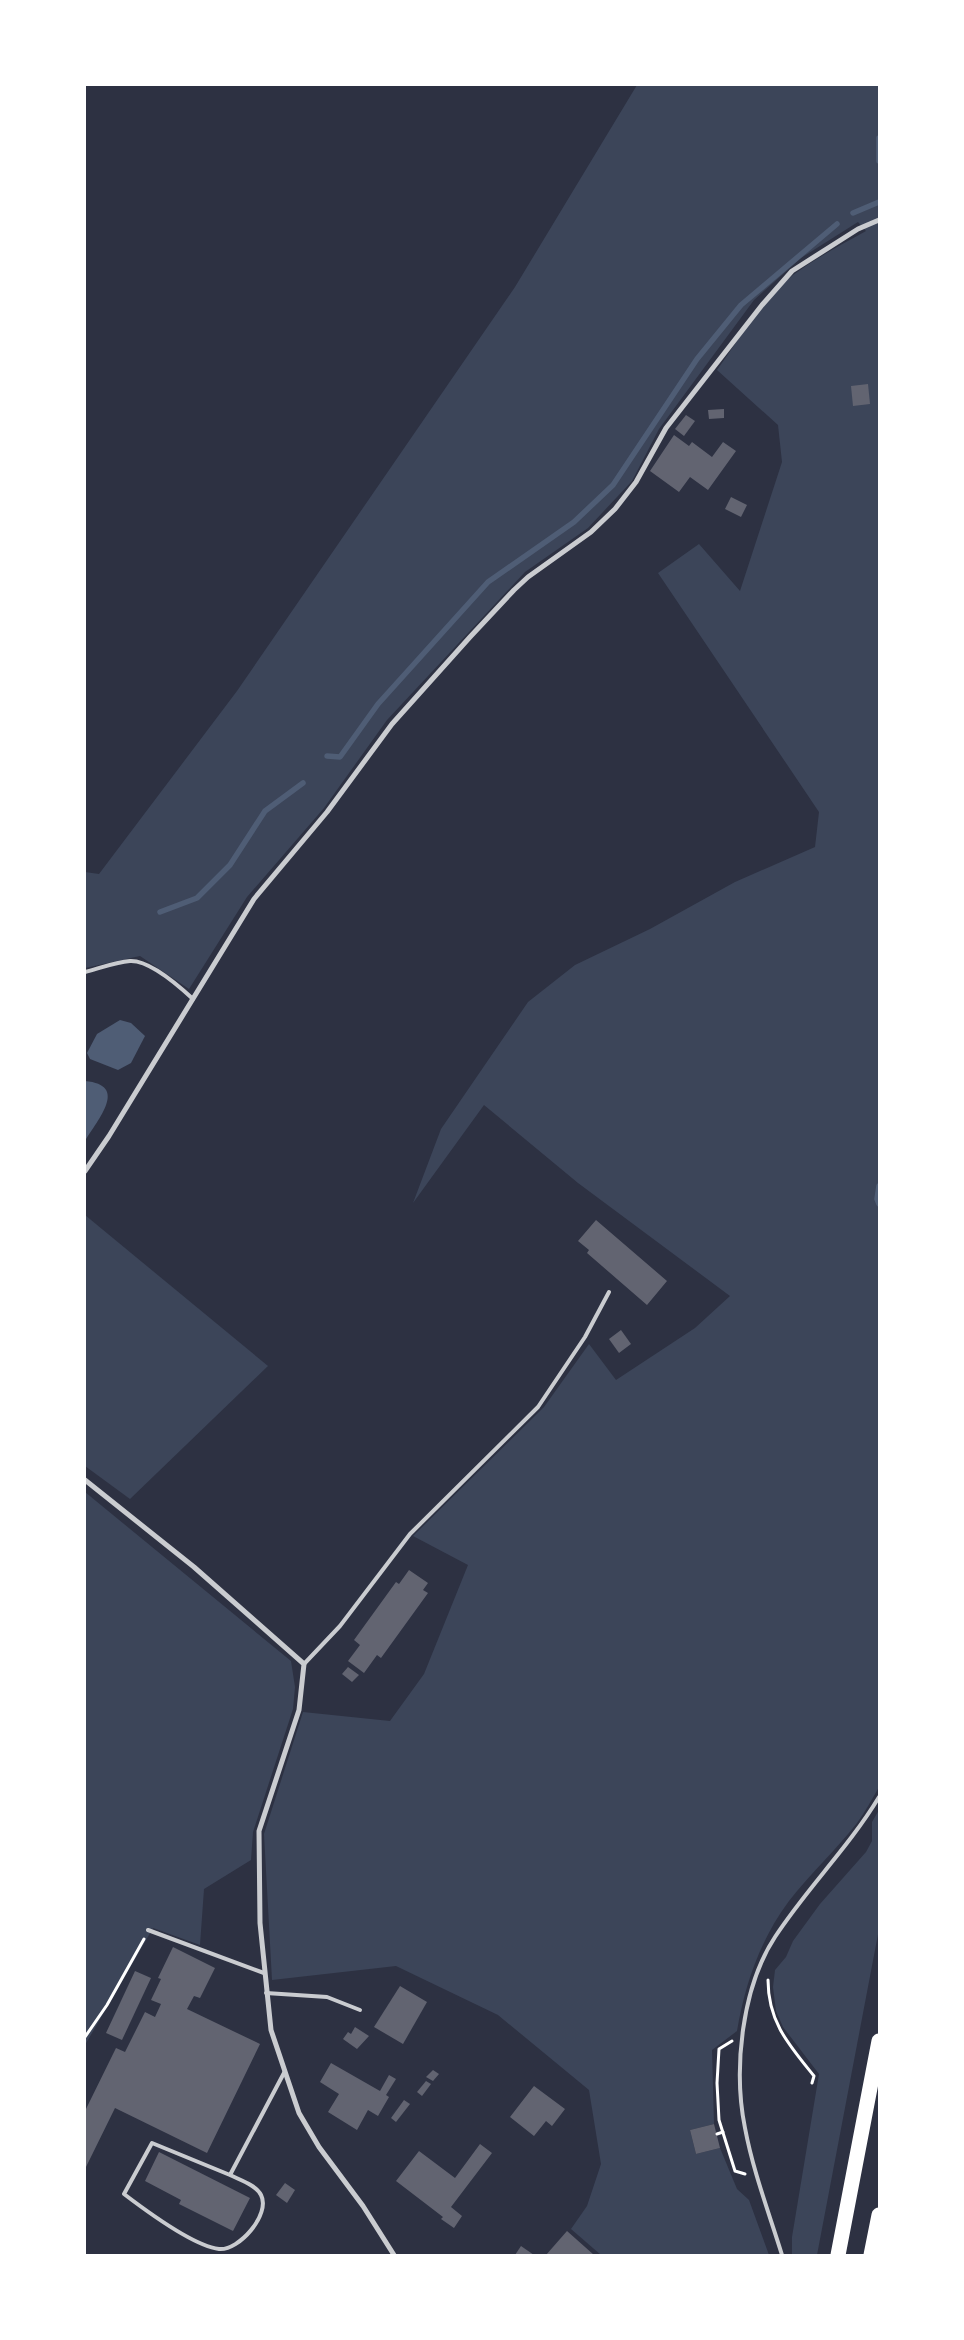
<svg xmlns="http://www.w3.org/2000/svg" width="964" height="2340" font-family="'Golos Text',sans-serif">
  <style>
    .green { fill: #3c4559 }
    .water { fill: #4f5d75 }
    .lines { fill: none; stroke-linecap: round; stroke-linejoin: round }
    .stream { stroke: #4f5d75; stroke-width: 5.5 }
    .building { fill: #626471 }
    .path { stroke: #fff; stroke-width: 3 }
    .service { stroke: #caccd0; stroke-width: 4 }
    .minor { stroke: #caccd0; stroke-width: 5 }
    .motorway { stroke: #fff; stroke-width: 15 }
  </style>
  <rect width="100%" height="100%" fill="#2d3142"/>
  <g class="green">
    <path d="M637,85H879V1787C872,1799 865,1812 857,1823C836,1850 810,1874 789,1901C760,1940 745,1984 737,2031L712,2050L714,2124L690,2130L696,2154L720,2148L737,2189L749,2200L769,2255H601L571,2229L587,2206L601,2164L589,2090L498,2015L396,1966L272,1980L264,1834L303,1712L390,1721L424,1674L468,1565L413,1536L544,1407L589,1344L616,1380L695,1328L730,1296L578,1183L484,1105L413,1203L441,1129L528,1002L575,965L650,929L735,882L815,847L819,812L658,573L699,544L740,591L782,462L778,425L717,370C740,338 762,299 793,275C816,258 841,245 866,231L858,222L801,258L754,300L659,429L632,481L588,528L525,572L387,720L324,808L247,897L189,989L140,956L85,968V872L99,874L237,691L515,287Z"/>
    <polygon points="85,1215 268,1366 130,1499 85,1466"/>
    <polygon points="85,1492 291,1661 295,1687 293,1709 253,1832 251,1860 204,1889 200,1945 153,1928 85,2045"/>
    <polygon points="879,1810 879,1929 817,2255 792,2255 792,2237 819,2074 783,2027 776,2011 773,1987 775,1970 786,1957 793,1941 820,1904 866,1852 872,1841 872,1822"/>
  </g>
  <g class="water">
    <polygon points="120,1020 131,1023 145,1036 131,1063 118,1070 90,1059 87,1053 97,1034"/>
    <path d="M85,1081C129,1085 98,1119 85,1141Z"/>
  </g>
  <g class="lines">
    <g class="stream">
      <polyline points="879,138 879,161"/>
      <polyline points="853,213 879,202"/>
      <polyline points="327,756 340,757 378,704 488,582 574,522 613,485 697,359 741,305 837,224"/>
      <polyline points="160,912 197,898 230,865 265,811 303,783"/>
      <polyline points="879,1186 877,1199 879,1204"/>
    </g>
  </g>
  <g class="building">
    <polygon points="868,384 870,404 853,406 851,386"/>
    <polygon points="724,409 724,418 709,419 708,410"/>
    <polygon points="686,415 695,421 684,436 675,429"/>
    <polygon points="674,435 689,446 692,442 712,457 723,442 736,451 708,490 690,477 679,492 650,471"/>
    <polygon points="731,497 747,505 741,517 725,509"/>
    <polygon points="596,1220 667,1281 647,1305 587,1253 589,1250 578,1241"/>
    <polygon points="621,1330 631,1344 619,1353 609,1339"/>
    <polygon points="409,1570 428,1583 423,1590 428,1593 381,1658 377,1655 364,1673 348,1661 360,1645 354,1640 396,1582 399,1584"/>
    <polygon points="348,1667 359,1675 352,1682 342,1674"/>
    <polygon points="173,1947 215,1968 200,1998 194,1996 187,2009 260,2044 207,2153 115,2108 85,2169 85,2111 116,2048 125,2052 145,2012 155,2017 161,2004 151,2000 161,1979 158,1978"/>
    <polygon points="135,1971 151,1978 122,2040 106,2033"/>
    <polygon points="400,1986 427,2002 403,2044 374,2027"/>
    <polygon points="355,2027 369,2036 357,2049 343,2039 348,2032 351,2034"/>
    <polygon points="331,2063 380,2091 389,2075 396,2079 386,2095 389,2097 378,2116 368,2110 357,2130 328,2112 339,2094 320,2082"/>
    <polygon points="433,2070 439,2074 433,2081 426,2077"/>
    <polygon points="426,2081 431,2084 422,2096 417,2092"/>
    <polygon points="534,2086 565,2109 552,2126 546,2121 534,2136 510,2117"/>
    <polygon points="404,2100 410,2104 396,2122 391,2118"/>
    <polygon points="714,2124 720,2148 696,2154 690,2130"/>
    <polygon points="480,2144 492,2153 451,2207 462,2216 454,2228 441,2219 443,2217 396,2181 419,2151 455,2178"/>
    <polygon points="159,2152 250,2198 233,2231 179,2204 181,2200 145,2181"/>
    <polygon points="285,2183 295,2190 287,2203 276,2195"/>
    <polygon points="567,2231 594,2255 546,2255"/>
    <polygon points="521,2246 534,2255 515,2255"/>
  </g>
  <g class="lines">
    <g class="path">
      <path d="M768,1980C768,2022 789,2045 814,2076L812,2083"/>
      <polyline points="85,2037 107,2005 144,1939"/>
      <polyline points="732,2041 719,2049 717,2083 719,2120 735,2171 745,2174"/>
      <polyline points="717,2134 723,2132"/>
    </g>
    <g class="service">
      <path d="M85,972C100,968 116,962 130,961C150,960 179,986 193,999"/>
      <polyline points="304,1664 340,1626 410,1534 538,1407 585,1337 609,1292"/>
      <polyline points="148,1930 264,1973"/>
      <polyline points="266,1993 327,1997 360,2010"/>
      <path d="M230,2175C240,2180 256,2185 261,2195C271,2214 239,2251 219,2249C194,2246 145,2210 124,2194L152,2143L230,2175L285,2071"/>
      <path d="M782,2255C769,2213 753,2171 745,2128C733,2069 742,1987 775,1937C807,1888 849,1847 879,1797"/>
    </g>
    <g class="minor">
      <polyline points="85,1171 109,1136 254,899 327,812 392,724 470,637 514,590 528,577 591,532 615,509 636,482 666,428 762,305 792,271 858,229 879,220"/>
      <polyline points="85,1480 194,1567 304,1664 299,1710 259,1831 260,1923 271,2030 299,2113 319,2147 363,2206 394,2255"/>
    </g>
    <g class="motorway">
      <polyline points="838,2255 879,2041"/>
      <polyline points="871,2255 879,2215"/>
    </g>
  </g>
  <rect width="964" height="2340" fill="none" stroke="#ffffff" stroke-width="172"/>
</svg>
